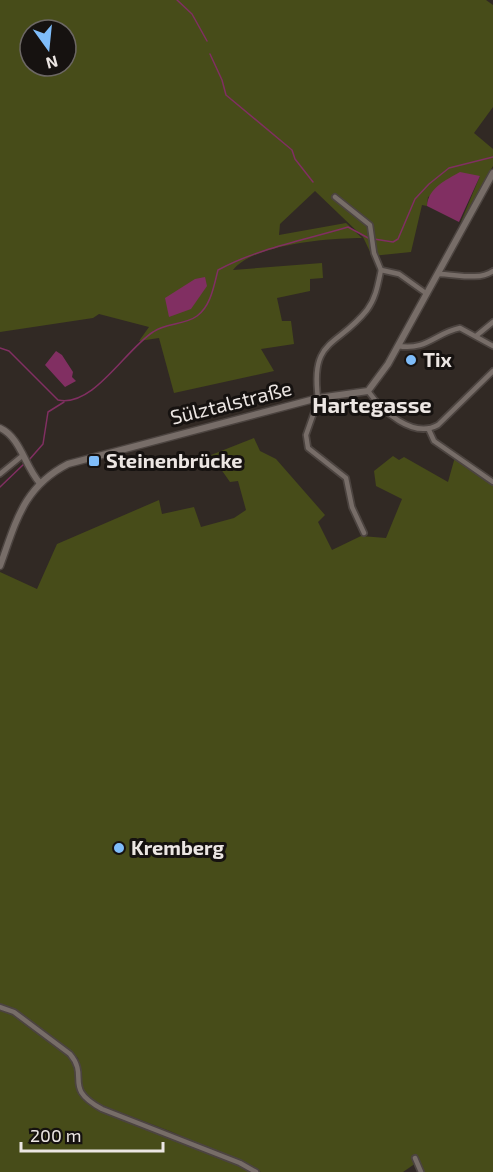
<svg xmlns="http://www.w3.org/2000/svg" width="493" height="1172" font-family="'Exo 2',sans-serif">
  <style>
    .green { fill: #474c19; fill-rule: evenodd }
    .water { fill: #812f62 }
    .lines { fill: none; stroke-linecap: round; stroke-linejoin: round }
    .stream { stroke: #812f62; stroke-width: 1.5 }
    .street-casing { stroke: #4c4440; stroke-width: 8 }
    .secondary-casing { stroke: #4c4440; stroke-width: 9 }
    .street { stroke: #776d68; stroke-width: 4.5 }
    .secondary { stroke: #776d68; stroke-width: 6 }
    .poi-dot { fill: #7fbdfa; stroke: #161210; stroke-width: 2 }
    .labels { text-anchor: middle; stroke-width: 6; stroke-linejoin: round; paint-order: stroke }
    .poi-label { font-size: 20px; font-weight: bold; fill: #ece6e3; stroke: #161210; text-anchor: start }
    .street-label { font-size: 20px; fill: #ece6e3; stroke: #161210 }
    .quarter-label { font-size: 22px; font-weight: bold; fill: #ece6e3; stroke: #161210 }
  </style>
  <rect width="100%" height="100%" fill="#312924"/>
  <g class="green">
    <path d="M0,0H486L493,5V107L474,133L493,149V166L460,224L480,176L428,197L427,206L422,205L411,252L372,256L363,237L315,191L280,224L279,235L346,223L362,238C331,238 253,244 233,270L322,263L323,278L310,279V291L277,298L282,321H291L294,344L261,349L274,371L174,393L159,338L139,341L149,327L99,314L93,318L0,332ZM30,30H66V66H30Z"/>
    <path d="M254,438L260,451L276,459L325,515L318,522L332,550L361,536L386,538L402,499L376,486L374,471L393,456L399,460L404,457L448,482L455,457L493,482V1172H424L419,1161L403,1172H261L172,1132L88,1100L82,1088L78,1058L8,1007L75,1060C83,1087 74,1093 102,1109L240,1163L256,1172H0V572L37,589L57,544L159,500L162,514L194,507L201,527L234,518L246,510L238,481L230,482L211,455Z"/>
  </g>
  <g class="water">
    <path d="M460,172L480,176L459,222L427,206C428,188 446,180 460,172Z"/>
    <polygon points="205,277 207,286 191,309 169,317 165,298 195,279"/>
    <polygon points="56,351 62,355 73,372 72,377 76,381 65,387 45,365"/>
  </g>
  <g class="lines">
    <g class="stream">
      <polyline points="177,0 192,14 207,41"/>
      <polyline points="210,54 222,80 226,95 292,150 295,159 313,182"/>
      <polyline points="374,239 393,242 398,239 415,199 429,184 449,168 493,157"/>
      <path d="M0,348L9,351L58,400C93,408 125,350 153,332C165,323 185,325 197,316C211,306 214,285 218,270C259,248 305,240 348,227L370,239"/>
      <polyline points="29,460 43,444 48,412 64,402"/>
      <polyline points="0,487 25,463"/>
    </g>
    <g class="street-casing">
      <g id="street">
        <polyline points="335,197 370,225 374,253 381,270"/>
        <polyline points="381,270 399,274 427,294"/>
        <path d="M438,274C456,274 478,281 493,271"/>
        <polyline points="476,336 493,322"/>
        <path d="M398,346C427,351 435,333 460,328L493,346"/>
        <path d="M368,391C382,411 413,439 438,425L493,371"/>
        <path d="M318,398C310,338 338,347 367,310C376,298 378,284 381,270"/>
        <polyline points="319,398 306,435 308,448 346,478 352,507 364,533"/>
        <polyline points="429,430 434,441 493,482"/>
        <polyline points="0,474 22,456"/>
        <path d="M0,1007L14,1012L70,1054C90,1078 62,1087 102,1109L240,1163L256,1172"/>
        <polyline points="415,1158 421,1172"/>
      </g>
    </g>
    <g class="secondary-casing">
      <g id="secondary">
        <path d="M0,428C20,437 25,466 39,482"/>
        <path d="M0,566C16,522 23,487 68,464L318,398L368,391L388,364L493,173"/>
      </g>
    </g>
    <use href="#street" class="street"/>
    <use href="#secondary" class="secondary"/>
  </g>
  <g class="poi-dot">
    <circle cx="411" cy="360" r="6"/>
    <rect x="88" y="455" width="12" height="12" rx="3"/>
    <circle cx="119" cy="848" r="6"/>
  </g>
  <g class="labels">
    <g class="poi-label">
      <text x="423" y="367">Tix</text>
      <text x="106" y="468">Steinenbrücke</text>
      <text x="131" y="855">Kremberg</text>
    </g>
    <g class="street-label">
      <text transform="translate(231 403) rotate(-14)" y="7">Sülztalstraße</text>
    </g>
    <g class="quarter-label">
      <text x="372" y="413">Hartegasse</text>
    </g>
  </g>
  <g transform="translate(48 48) rotate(165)"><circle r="28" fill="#161210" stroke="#6c6764" stroke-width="1.5"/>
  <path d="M0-4.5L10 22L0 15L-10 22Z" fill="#7fbdfa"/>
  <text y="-9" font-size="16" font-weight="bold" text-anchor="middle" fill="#ece6e3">N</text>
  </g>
  <path d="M21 1142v9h142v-9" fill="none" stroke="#ece6e3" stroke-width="3"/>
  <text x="30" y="1142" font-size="18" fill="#ece6e3" stroke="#161210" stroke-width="4.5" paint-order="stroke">200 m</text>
</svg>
